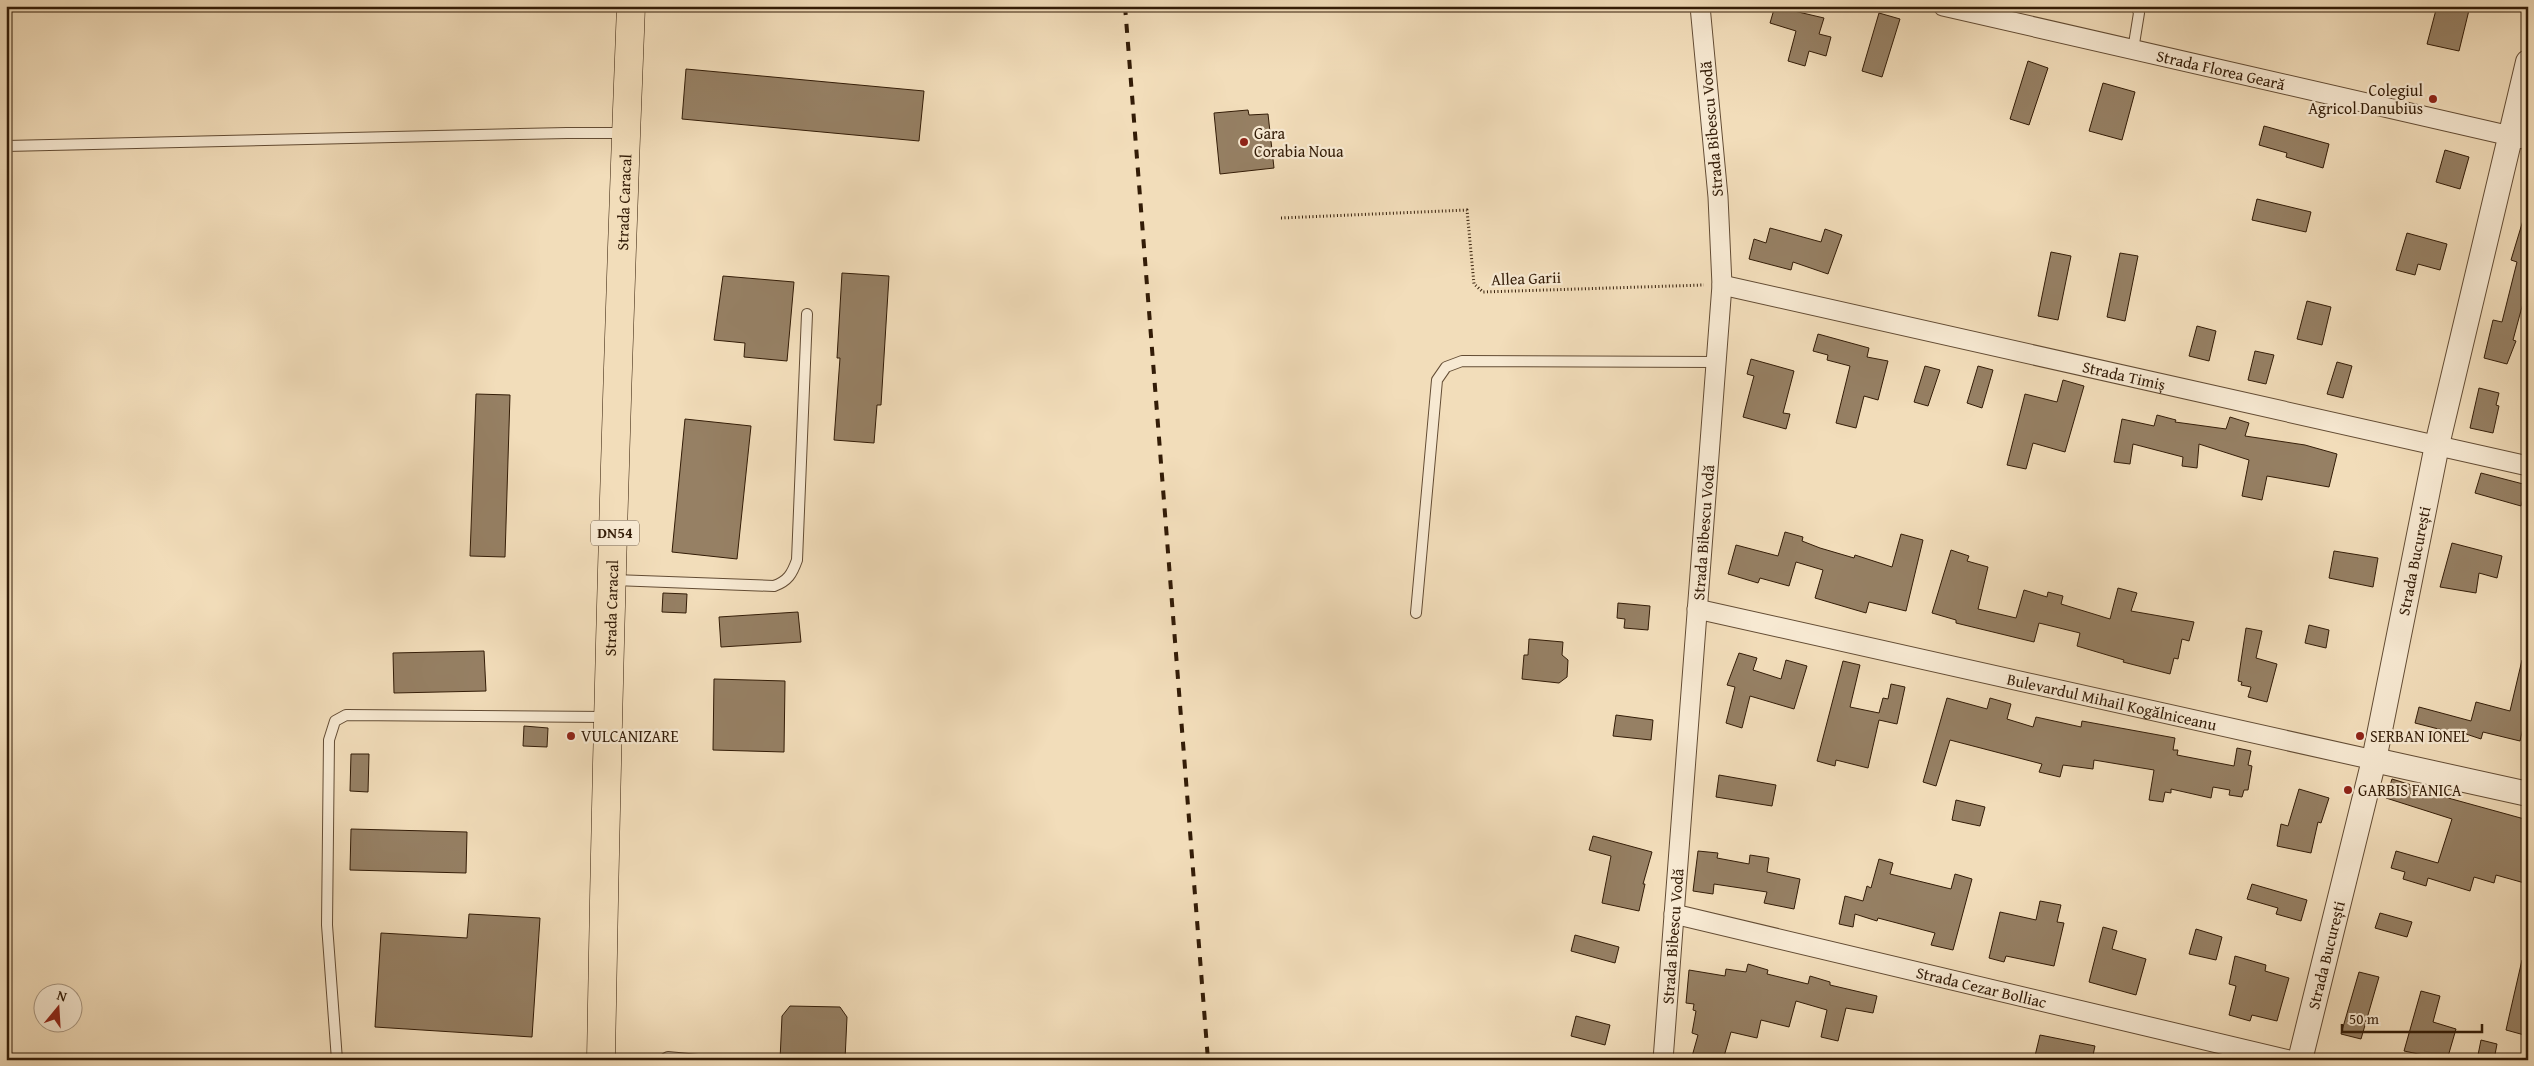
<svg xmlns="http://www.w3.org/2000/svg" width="2534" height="1066" font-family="'Gentium Book Plus',serif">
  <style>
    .building { fill: #968064; stroke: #331c07 }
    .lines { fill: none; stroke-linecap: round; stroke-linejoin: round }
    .service-casing { stroke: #634c34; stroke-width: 12 }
    .minor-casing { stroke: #634c34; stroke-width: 21 }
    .tertiary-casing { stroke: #634c34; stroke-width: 26 }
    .primary-casing { stroke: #331c07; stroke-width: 29 }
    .path { stroke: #331c07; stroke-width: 3; stroke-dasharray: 1 2.5; stroke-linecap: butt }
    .service { stroke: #f7e9d2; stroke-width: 10 }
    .minor { stroke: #f7e9d2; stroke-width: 19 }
    .tertiary { stroke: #f7e9d2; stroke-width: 24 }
    .primary { stroke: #f2ddba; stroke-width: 28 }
    .rail { stroke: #331c07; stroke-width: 4; stroke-dasharray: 9 9; stroke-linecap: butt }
    .poi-dot { fill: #8f2418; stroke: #f7e9d2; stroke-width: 2 }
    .labels { text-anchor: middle; stroke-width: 4.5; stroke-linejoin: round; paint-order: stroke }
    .shield { fill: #f7e9d2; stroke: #6e5a44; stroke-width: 1 }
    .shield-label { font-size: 15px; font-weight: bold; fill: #331c07 }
    .street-label { font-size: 16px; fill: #331c07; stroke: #f7e9d2 }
    .poi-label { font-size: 16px; fill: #331c07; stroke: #f7e9d2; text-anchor: start }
  </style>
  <rect width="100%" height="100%" fill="#f2ddba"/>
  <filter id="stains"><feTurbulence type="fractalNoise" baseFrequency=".004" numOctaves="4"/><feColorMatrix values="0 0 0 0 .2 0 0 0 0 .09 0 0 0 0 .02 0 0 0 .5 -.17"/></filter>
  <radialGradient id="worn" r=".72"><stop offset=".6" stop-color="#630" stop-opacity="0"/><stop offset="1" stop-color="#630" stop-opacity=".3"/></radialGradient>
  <g class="building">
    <polygon points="1775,6 1795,6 1794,11 1824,18 1819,34 1831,37 1826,56 1809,51 1805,66 1788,61 1796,31 1770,23"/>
    <polygon points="2437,6 2470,6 2459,51 2427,44"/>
    <polygon points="1879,13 1900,19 1882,77 1862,71"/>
    <polygon points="2028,61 2048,68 2029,125 2010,119"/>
    <polygon points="686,69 924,91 919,141 682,119"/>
    <polygon points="2103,83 2135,92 2122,140 2089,131"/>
    <polygon points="1248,110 1249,115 1268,114 1274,168 1220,174 1214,113"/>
    <polygon points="2264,126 2329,144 2323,168 2286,157 2287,153 2259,145"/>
    <polygon points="2445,150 2469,157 2460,189 2436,182"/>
    <polygon points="2257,199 2311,212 2306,232 2252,220"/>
    <polygon points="2524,217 2528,218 2528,304 2523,303 2513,340 2516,341 2507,364 2484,358 2493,320 2502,322 2517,262 2511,260"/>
    <polygon points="1770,228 1821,242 1825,229 1842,235 1828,274 1793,262 1791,270 1749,259 1754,239 1766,243"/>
    <polygon points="2407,233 2447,244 2440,270 2418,264 2415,275 2396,270"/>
    <polygon points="2051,252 2071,256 2058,320 2038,316"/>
    <polygon points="2120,253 2138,256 2125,321 2107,317"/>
    <polygon points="842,273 889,276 881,405 877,405 874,443 834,440 840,358 837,358"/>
    <polygon points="723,276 794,282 787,361 744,357 745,343 714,340"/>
    <polygon points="2307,301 2331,307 2322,345 2297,339"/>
    <polygon points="2197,326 2216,331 2209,361 2189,356"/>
    <polygon points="1818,334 1869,348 1867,357 1888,361 1878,400 1864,396 1856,428 1836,423 1850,366 1827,360 1828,355 1813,351"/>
    <polygon points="2255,351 2274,355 2266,384 2248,380"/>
    <polygon points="1751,359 1794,371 1783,413 1790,414 1786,429 1743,417 1754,376 1747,374"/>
    <polygon points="2337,362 2352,366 2343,398 2327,394"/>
    <polygon points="1925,366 1940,370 1928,406 1914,402"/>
    <polygon points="1978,366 1993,370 1982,408 1967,403"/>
    <polygon points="2063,380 2084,386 2065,452 2033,443 2026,469 2007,465 2025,394 2057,402"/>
    <polygon points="2479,388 2499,393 2496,405 2499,406 2493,433 2470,428"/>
    <polygon points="476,394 510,395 505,557 470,556"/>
    <polygon points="2157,415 2176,420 2175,422 2226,429 2230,417 2249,423 2245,436 2305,445 2337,454 2329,487 2267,476 2262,500 2242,496 2249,460 2199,444 2197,468 2182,466 2183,457 2133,444 2130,464 2114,462 2122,419 2154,426"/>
    <polygon points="685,419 751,426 737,559 672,552"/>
    <polygon points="2481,473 2527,485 2521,506 2475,493"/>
    <polygon points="1785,532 1803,537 1802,541 1820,548 1854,558 1855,555 1892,567 1901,534 1923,540 1906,611 1869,602 1866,613 1815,598 1823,570 1796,562 1789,586 1760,578 1758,583 1728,574 1736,545 1778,556"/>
    <polygon points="2452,543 2502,556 2497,578 2479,573 2476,593 2440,587"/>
    <polygon points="1951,550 1969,556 1967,561 1988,567 1978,609 2016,618 2024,590 2047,597 2048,592 2063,596 2061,604 2110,619 2118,588 2137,593 2131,611 2194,622 2189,641 2182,639 2178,659 2174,658 2170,674 2123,662 2124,660 2077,646 2080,633 2039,623 2034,642 1956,623 1956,620 1932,613"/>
    <polygon points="2334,551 2378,558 2373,587 2329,578"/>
    <polygon points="663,593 687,594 686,613 662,612"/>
    <polygon points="1618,603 1650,606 1648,630 1624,628 1625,619 1617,618"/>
    <polygon points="798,612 801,642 721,647 719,617"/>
    <polygon points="2309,625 2329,630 2326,648 2305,643"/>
    <polygon points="2246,628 2262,631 2256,658 2277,664 2267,702 2248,697 2251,687 2241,685 2242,682 2238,681"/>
    <polygon points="1529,639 1563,642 1562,655 1568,660 1567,677 1559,683 1522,679 1524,655 1528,655"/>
    <polygon points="484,651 486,691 394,693 393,653"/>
    <polygon points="1739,653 1757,658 1753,670 1781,679 1786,660 1807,666 1794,709 1750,696 1742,728 1726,723 1735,687 1727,685"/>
    <polygon points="2522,660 2528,661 2528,707 2520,741 2483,732 2481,739 2463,733 2462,735 2415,723 2419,707 2471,721 2476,702 2510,711"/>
    <polygon points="1843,661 1860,665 1850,707 1879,713 1883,698 1888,699 1891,684 1905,687 1897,724 1879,720 1868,768 1836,760 1835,766 1817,761"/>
    <polygon points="714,679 785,681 784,752 713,750"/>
    <polygon points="1947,698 1987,709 1990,698 2011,704 2007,719 2033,727 2036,717 2081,727 2082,721 2175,738 2173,750 2178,750 2177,755 2234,766 2237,748 2251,751 2248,765 2252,766 2248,790 2244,790 2242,797 2229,795 2230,790 2213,787 2211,798 2171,789 2171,793 2165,792 2163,802 2149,800 2154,770 2094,760 2093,769 2063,765 2060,777 2039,772 2042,764 1950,740 1936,786 1923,782"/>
    <polygon points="1616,715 1653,720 1651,740 1613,736"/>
    <polygon points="524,726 548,728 547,747 523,746"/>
    <polygon points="351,754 369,754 368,792 350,791"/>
    <polygon points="1719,775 1776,785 1772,806 1716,797"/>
    <polygon points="2392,779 2431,791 2430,793 2528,820 2528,884 2496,875 2494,883 2474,877 2470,891 2428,878 2426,886 2403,879 2405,872 2391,868 2396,851 2438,863 2452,819 2386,798"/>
    <polygon points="2299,789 2329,798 2321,823 2318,822 2311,853 2277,846 2281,824 2288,826"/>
    <polygon points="1956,800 1985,807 1980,826 1952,820"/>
    <polygon points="351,829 467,832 466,873 350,870"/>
    <polygon points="1593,836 1652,852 1643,884 1645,884 1639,911 1602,903 1611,856 1589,850"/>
    <polygon points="1698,851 1718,853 1717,858 1749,864 1750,855 1769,858 1767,872 1800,879 1794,909 1764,903 1767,892 1714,884 1713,894 1693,891"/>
    <polygon points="1879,859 1893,863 1890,874 1951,889 1955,874 1972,879 1953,950 1931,945 1935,933 1878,918 1877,921 1855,914 1853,927 1839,924 1845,896 1863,901 1867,886 1871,888"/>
    <polygon points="2252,884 2307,900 2301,921 2276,914 2278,908 2247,899"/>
    <polygon points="2040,901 2061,905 2057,922 2064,923 2054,966 2006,956 2004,962 1989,958 2000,912 2036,920"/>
    <polygon points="2380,913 2412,922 2407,937 2375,928"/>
    <polygon points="469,914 540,918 532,1037 375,1027 381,933 467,938"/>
    <polygon points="2103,927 2117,931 2112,949 2146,959 2136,995 2089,982"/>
    <polygon points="2196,929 2222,937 2216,960 2189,954"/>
    <polygon points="1575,935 1619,947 1615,963 1571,951"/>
    <polygon points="2235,956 2266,965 2265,971 2289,978 2277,1021 2252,1015 2250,1021 2229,1015 2236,986 2229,984"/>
    <polygon points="2522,960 2528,961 2528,1036 2506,1030"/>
    <polygon points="1748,964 1768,970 1767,974 1808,984 1810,976 1830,982 1830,985 1877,996 1873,1013 1846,1008 1838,1041 1821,1037 1827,1010 1796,1001 1789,1027 1761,1020 1757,1038 1731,1032 1723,1060 1691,1060 1698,1035 1692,1033 1696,1011 1693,1010 1694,1004 1686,1003 1689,970 1725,976 1726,969 1746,972"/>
    <polygon points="2359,972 2379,977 2361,1039 2341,1034"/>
    <polygon points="2421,991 2440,996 2433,1022 2456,1029 2447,1060 2404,1051"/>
    <polygon points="790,1006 840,1007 847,1017 845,1060 780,1060 782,1016"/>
    <polygon points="1576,1016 1610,1025 1605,1045 1571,1036"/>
    <polygon points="2040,1035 2095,1046 2092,1060 2034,1060"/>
    <polygon points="2481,1040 2497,1044 2494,1060 2477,1060"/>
  </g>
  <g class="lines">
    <g class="service-casing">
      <g id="service">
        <polyline points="2133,50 2139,13 2136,6"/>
        <polyline points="6,146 567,133 625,133"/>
        <path d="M614,580L774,586C788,581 792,574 797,560L807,314"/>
        <polyline points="1416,613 1437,380 1446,367 1462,361 1716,362"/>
        <polyline points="337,1060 327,925 329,740 335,721 346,715 607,717"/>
        <polyline points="663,1060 668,1057 698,1060"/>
      </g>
    </g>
    <g class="minor-casing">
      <g id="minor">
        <path id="s1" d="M1943,6L2528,140"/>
        <path id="s2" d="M1722,285L2528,466"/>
        <path id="s3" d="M1697,609L2374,760"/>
        <path id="s4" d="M1674,914L2289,1060"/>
        <path id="s5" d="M1663,1060L1722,285L1718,197L1700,6"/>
      </g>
    </g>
    <g class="tertiary-casing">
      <g id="tertiary">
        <polyline points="2374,760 2528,794"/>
        <path id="s6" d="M2300,1060L2374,760L2437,445L2528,62"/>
      </g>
    </g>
    <g class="primary-casing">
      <g id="primary">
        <path id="s7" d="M601,1060C607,709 617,357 631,6"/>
      </g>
    </g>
    <polyline class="path" points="1281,218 1467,210 1474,284 1483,292 1704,285"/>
    <use href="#service" class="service"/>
    <use href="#minor" class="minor"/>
    <use href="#tertiary" class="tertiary"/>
    <use href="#primary" class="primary"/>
    <polyline class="rail" points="1125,6 1208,1060"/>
  </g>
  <g class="poi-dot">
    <circle cx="2433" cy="99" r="5"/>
    <circle cx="1244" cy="142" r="5"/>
    <circle cx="571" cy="736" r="5"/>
    <circle cx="2360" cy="736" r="5"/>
    <circle cx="2348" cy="790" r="5"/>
  </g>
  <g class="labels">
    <rect class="shield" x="591" y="520.5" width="48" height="25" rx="4"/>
    <g class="shield-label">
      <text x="615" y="538">DN54</text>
    </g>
    <g class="street-label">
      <text dy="6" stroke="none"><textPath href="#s1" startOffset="285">Strada Florea Geară</textPath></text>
      <text transform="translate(1711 129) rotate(-95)" y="6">Strada Bibescu Vodă</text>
      <text dy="6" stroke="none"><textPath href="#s7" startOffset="858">Strada Caracal</textPath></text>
      <text transform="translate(1526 278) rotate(-2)" y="6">Allea Garii</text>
      <text dy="6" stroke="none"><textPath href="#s2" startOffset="412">Strada Timiș</textPath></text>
      <text dy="6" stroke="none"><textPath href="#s5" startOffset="529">Strada Bibescu Vodă</textPath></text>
      <text dy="6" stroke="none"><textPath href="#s6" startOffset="512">Strada București</textPath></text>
      <text dy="6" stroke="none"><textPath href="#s7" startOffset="452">Strada Caracal</textPath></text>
      <text dy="6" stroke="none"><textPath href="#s3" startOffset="425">Bulevardul Mihail Kogălniceanu</textPath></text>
      <text dy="6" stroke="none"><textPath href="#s5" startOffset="124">Strada Bibescu Vodă</textPath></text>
      <text dy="6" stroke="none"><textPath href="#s6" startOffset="108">Strada București</textPath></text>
      <text dy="6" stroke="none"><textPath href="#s4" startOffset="316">Strada Cezar Bolliac</textPath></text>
    </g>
    <g class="poi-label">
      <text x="2423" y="96" text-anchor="end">Colegiul<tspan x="2423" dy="18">Agricol Danubius</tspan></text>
      <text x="1254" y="139">Gara<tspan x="1254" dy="18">Corabia Noua</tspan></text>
      <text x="581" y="742">VULCANIZARE</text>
      <text x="2370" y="742">SERBAN IONEL</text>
      <text x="2358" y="796">GARBIS FANICA</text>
    </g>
  </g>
  <rect width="2534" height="1066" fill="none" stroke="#f2ddba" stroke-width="25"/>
  <rect x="8" y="8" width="2519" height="1051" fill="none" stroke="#331c07" stroke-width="2.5"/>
  <rect x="12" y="12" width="2509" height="1041" fill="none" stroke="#331c07"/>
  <g transform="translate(58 1008) rotate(18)"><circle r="24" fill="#f7e9d2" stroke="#a99781"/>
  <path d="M0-4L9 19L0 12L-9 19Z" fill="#8f2418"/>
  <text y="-8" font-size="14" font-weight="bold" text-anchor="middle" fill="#331c07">N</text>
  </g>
  <path d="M2342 1024v8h140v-8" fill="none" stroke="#331c07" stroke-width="2.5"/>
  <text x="2349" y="1024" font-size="15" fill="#331c07" stroke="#f7e9d2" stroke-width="4" paint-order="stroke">50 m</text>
  <rect width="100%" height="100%" filter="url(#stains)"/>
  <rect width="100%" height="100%" fill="url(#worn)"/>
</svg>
